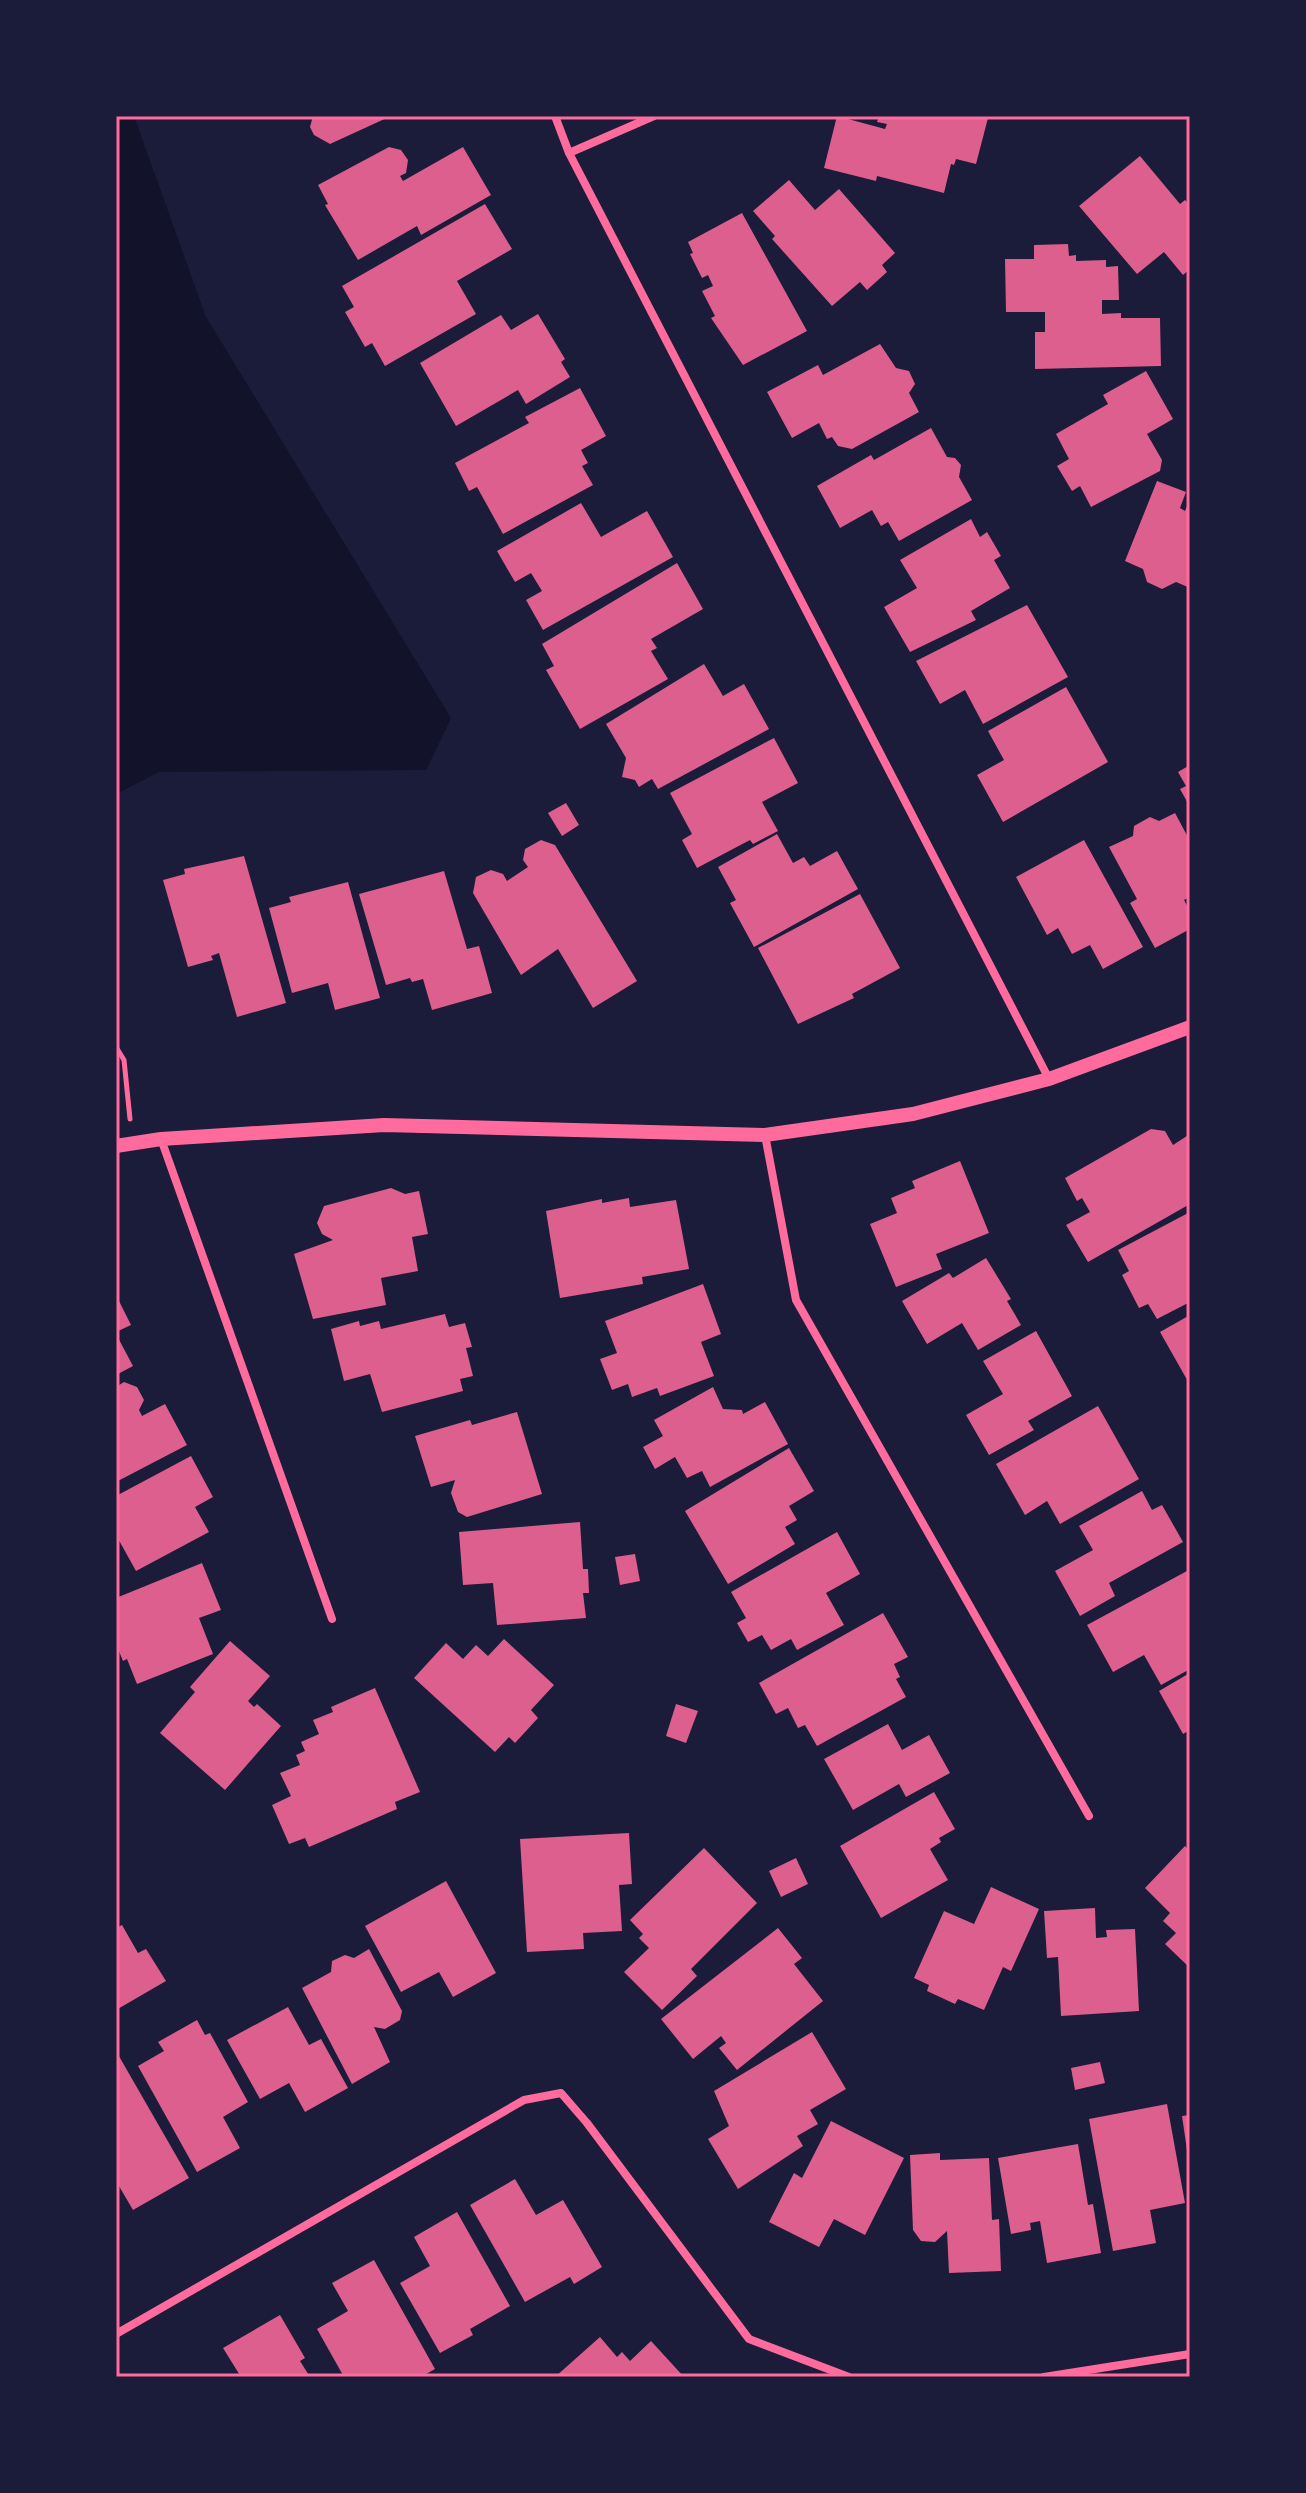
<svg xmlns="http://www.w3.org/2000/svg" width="1306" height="2493" font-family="Literata,serif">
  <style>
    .water { fill: #12122b }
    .building { fill: #dd5f8e }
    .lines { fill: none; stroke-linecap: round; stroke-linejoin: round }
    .path { stroke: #ff6b9d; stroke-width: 5 }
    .minor { stroke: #ff6b9d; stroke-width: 8 }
    .tertiary { stroke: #ff6b9d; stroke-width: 14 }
    .neatline { fill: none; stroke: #ff6b9d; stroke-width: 3 }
  </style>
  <rect width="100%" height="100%" fill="#1b1b3a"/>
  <polygon class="water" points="116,116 134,116 206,317 451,718 426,770 159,772 116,794"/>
  <g class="building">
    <polygon points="313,116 391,116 330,144 314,135 310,127"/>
    <polygon points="837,116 885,129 887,124 877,122 879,116 988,118 976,164 956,159 954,165 951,164 944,193 877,176 876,181 824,168"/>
    <polygon points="389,147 401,150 408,160 406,173 400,176 403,181 463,147 491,195 421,235 417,226 358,260 325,205 328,204 318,185"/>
    <polygon points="1140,156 1180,204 1185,200 1190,205 1190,269 1183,275 1164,252 1137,274 1079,206"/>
    <polygon points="789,180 815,210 839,189 895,253 882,265 887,272 867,290 860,282 832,306 772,239 775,236 753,211"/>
    <polygon points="485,204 512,249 457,281 476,314 385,366 372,343 365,347 345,312 354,307 342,286"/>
    <polygon points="742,213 807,331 743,365 711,318 715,316 702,291 713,286 708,275 702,278 690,254 693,253 688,242"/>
    <polygon points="1068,244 1069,256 1076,255 1076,261 1106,260 1106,267 1118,266 1119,300 1102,300 1102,314 1121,313 1121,318 1160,318 1161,366 1035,369 1035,332 1045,332 1045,312 1006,312 1005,259 1034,259 1034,245"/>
    <polygon points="538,314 565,359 561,362 570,377 526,404 518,390 456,426 420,363 501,315 511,330"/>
    <polygon points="880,344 896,368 909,371 915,384 909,393 919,412 852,449 838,446 832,437 827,439 819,423 792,438 767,392 818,365 823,375"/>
    <polygon points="1146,371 1173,419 1147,434 1162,460 1160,471 1091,507 1080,486 1072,491 1057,466 1069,459 1056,434 1108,404 1103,395"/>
    <polygon points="580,388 606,436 581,450 588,463 582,466 593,485 503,534 477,487 469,491 455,463 529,423 525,417"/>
    <polygon points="931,428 947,457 955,458 961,465 959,477 972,500 899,541 888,522 881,526 872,510 840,528 817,486 871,455 874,460"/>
    <polygon points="1157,481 1186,492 1180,508 1185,511 1190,499 1190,588 1176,582 1162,589 1147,582 1143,569 1125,561"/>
    <polygon points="581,503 601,537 647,511 673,557 543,630 526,600 542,591 531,573 515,582 497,551"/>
    <polygon points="971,519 980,537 987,532 1001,556 994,560 1010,588 971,611 976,620 910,652 884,607 917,588 900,560"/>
    <polygon points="677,563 703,609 651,639 657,648 651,651 668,679 580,729 546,670 554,666 542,644"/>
    <polygon points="1027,605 1068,677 983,724 965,690 940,704 916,661"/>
    <polygon points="704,664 723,696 744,684 769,729 658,789 652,779 639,787 635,780 622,777 626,758 606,724"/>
    <polygon points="1066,687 1108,762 1003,822 977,775 1004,760 988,731"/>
    <polygon points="774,738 798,783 762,802 778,831 753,844 750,840 697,868 682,840 692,834 670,793"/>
    <polygon points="1190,765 1190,807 1180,789 1186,786 1178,772"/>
    <polygon points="566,803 579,825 562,836 548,813"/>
    <polygon points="1175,813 1190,841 1190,897 1184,900 1190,911 1190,929 1155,948 1130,903 1137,899 1109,847 1133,836 1134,826 1150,817 1159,821"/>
    <polygon points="777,834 793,863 804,857 810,866 837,851 858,889 754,947 730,903 736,900 718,867"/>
    <polygon points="541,840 555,845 637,981 593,1008 558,949 521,975 473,893 476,877 491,870 503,874 507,881 528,867 523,860 525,849"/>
    <polygon points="1084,840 1143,947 1103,969 1090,945 1072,954 1058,928 1047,935 1016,877"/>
    <polygon points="244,856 286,1003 237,1017 219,953 211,956 213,960 188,967 163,880 185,874 184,869"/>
    <polygon points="444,871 467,949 479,946 492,993 432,1010 423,979 412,982 410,978 386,985 359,894"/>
    <polygon points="348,882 380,998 335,1010 328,983 292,993 269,908 291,902 289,897"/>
    <polygon points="860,894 900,968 852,994 854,998 798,1024 758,948"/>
    <polygon points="1151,1129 1165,1131 1173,1145 1190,1134 1190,1204 1088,1262 1066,1225 1090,1212 1082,1198 1077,1201 1065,1178"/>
    <polygon points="960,1161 989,1233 936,1254 942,1269 896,1287 870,1224 897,1213 891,1198 915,1188 912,1181"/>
    <polygon points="391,1188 405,1194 419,1191 428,1234 412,1237 418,1271 381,1278 386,1305 313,1319 294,1254 333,1240 322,1234 317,1223 324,1206"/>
    <polygon points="629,1198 630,1207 676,1200 689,1269 642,1277 643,1284 560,1298 546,1211 602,1199 602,1203"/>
    <polygon points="1190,1212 1190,1302 1157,1319 1148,1304 1139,1308 1122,1275 1129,1271 1118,1250"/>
    <polygon points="986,1258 1011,1299 1007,1301 1021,1325 978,1350 962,1323 927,1344 902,1301 949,1273 953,1278"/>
    <polygon points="703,1284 721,1334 701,1342 714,1376 660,1396 657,1388 632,1397 628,1384 612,1390 600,1359 617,1353 605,1321"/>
    <polygon points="116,1295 131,1325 116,1332"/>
    <polygon points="445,1314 449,1327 465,1323 472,1347 466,1348 473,1376 460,1379 463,1391 382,1412 370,1374 344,1381 331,1329 359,1321 360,1326 379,1321 381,1329"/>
    <polygon points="1190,1315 1190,1385 1160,1332"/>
    <polygon points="1036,1331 1072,1396 1028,1421 1034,1430 989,1455 966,1415 1003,1394 983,1361"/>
    <polygon points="116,1334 133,1366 116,1375"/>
    <polygon points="124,1382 137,1387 144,1400 139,1410 142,1416 165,1404 187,1445 116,1482 116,1387"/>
    <polygon points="713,1387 723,1409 742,1410 743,1414 765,1402 788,1444 710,1487 702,1471 687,1478 675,1457 655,1469 643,1447 663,1436 654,1420"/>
    <polygon points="1098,1406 1139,1479 1060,1524 1047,1501 1025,1515 996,1464"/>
    <polygon points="517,1412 542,1494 467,1517 458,1512 451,1493 455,1480 431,1487 415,1436 470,1420 472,1425"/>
    <polygon points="789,1448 814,1491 789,1506 797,1520 785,1527 795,1544 728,1584 685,1511"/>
    <polygon points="191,1456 213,1497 195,1507 209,1532 136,1571 116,1535 116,1496"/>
    <polygon points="1142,1491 1152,1510 1162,1505 1183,1542 1109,1583 1115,1596 1080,1616 1055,1571 1093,1550 1079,1526"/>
    <polygon points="580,1522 583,1569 588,1569 589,1593 583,1593 586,1618 497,1625 493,1583 463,1585 459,1532"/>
    <polygon points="837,1532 860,1574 826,1593 844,1625 797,1650 791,1639 771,1650 762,1635 748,1642 737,1623 746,1618 731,1592"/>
    <polygon points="635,1554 640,1581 620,1585 615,1557"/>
    <polygon points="202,1563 221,1610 199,1618 213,1654 137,1684 127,1659 123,1661 116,1644 116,1598"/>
    <polygon points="1187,1571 1190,1669 1161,1685 1144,1655 1113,1672 1087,1625"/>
    <polygon points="883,1613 908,1657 894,1664 900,1677 896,1679 906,1697 817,1746 805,1725 798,1728 788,1708 776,1714 759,1683"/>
    <polygon points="504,1639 554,1685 531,1710 538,1718 515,1743 509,1737 495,1752 414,1678 446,1643 463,1659 476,1645 488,1656"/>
    <polygon points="230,1641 270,1676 248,1701 254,1707 257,1704 281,1726 225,1790 160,1733 195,1692 190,1687"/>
    <polygon points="1188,1674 1190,1730 1183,1734 1159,1691"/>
    <polygon points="375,1688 420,1792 395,1802 397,1809 309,1847 305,1838 289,1844 272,1805 291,1796 280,1773 300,1765 296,1755 305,1751 301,1742 319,1734 313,1720 333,1712 331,1707"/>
    <polygon points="676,1704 698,1711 686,1743 666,1736"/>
    <polygon points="888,1724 902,1750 929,1735 950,1773 906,1797 899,1784 853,1810 824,1759"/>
    <polygon points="934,1792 955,1829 939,1838 941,1842 930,1849 948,1880 881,1918 840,1846"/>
    <polygon points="629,1833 632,1884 619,1885 622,1931 583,1933 584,1949 527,1952 520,1839"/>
    <polygon points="1185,1846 1190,1851 1190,1968 1165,1944 1176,1933 1163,1921 1170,1913 1145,1888"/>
    <polygon points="704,1848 757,1903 691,1969 697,1976 662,2010 624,1972 649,1948 639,1938 643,1934 630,1920"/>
    <polygon points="796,1858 808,1884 781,1897 769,1871"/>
    <polygon points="446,1881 496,1973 453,1997 439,1972 401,1992 365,1926"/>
    <polygon points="991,1887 1039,1909 1011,1971 1003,1967 984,2010 958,1999 955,2004 927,1991 929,1985 914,1978 944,1911 974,1924"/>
    <polygon points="1095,1908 1096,1938 1107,1937 1106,1930 1135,1929 1139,2011 1061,2016 1058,1957 1047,1958 1044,1911"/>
    <polygon points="122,1925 138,1953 146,1949 166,1981 116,2010 116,1928"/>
    <polygon points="778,1928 802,1958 794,1964 823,2001 737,2070 719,2048 726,2043 721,2036 693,2059 661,2019"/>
    <polygon points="369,1949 402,2011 400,2020 385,2029 374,2027 390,2062 352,2084 302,1988 331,1972 332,1961 345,1955 354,1958"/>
    <polygon points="288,2007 309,2045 321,2039 348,2088 305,2112 289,2083 260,2099 227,2040"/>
    <polygon points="197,2020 205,2035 210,2033 248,2102 223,2117 240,2148 197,2172 138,2066 164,2051 158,2042"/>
    <polygon points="812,2032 846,2089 810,2110 818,2124 797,2136 803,2146 738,2189 708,2139 729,2126 714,2091"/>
    <polygon points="116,2051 189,2178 133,2210 116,2181"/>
    <polygon points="1100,2062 1105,2083 1075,2090 1071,2068"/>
    <polygon points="1167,2104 1185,2203 1150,2210 1156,2243 1113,2251 1089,2119"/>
    <polygon points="1190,2115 1190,2157 1188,2157 1182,2116"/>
    <polygon points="831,2121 904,2158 865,2235 834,2219 819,2247 769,2222 794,2173 802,2178"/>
    <polygon points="1078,2144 1088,2205 1093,2204 1101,2253 1047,2263 1040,2221 1030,2223 1031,2230 1011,2234 998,2158"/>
    <polygon points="940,2153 940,2160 989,2158 992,2220 999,2219 1001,2271 949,2273 947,2231 935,2242 921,2241 913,2230 910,2155"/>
    <polygon points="515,2179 536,2215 563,2200 602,2267 574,2284 570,2277 525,2302 470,2205"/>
    <polygon points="457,2212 510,2306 470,2329 473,2335 440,2353 400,2283 430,2266 414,2237"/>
    <polygon points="374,2260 435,2369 421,2377 344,2377 317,2329 348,2311 332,2283"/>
    <polygon points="280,2315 305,2358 300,2361 310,2377 241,2377 223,2348"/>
    <polygon points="600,2337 617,2357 622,2352 630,2361 651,2341 684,2377 555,2377"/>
  </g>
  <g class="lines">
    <polyline class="path" points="116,1047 124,1060 130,1119"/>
    <g class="minor">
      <polyline points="555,116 569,153 1049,1079"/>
      <polyline points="569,153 654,116"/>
      <polyline points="765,1135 796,1300 1089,1816"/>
      <polyline points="161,1139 332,1619"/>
      <polyline points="116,2334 524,2100 561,2093 587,2123 749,2339 849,2377"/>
      <polyline points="1044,2377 1190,2354"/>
    </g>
    <polyline class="tertiary" points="116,1146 161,1139 384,1125 765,1135 913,1114 1049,1079 1190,1027"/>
  </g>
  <rect width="1306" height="2493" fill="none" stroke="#1b1b3a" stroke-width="236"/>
  <rect x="118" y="118" width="1070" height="2257" class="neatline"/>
</svg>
